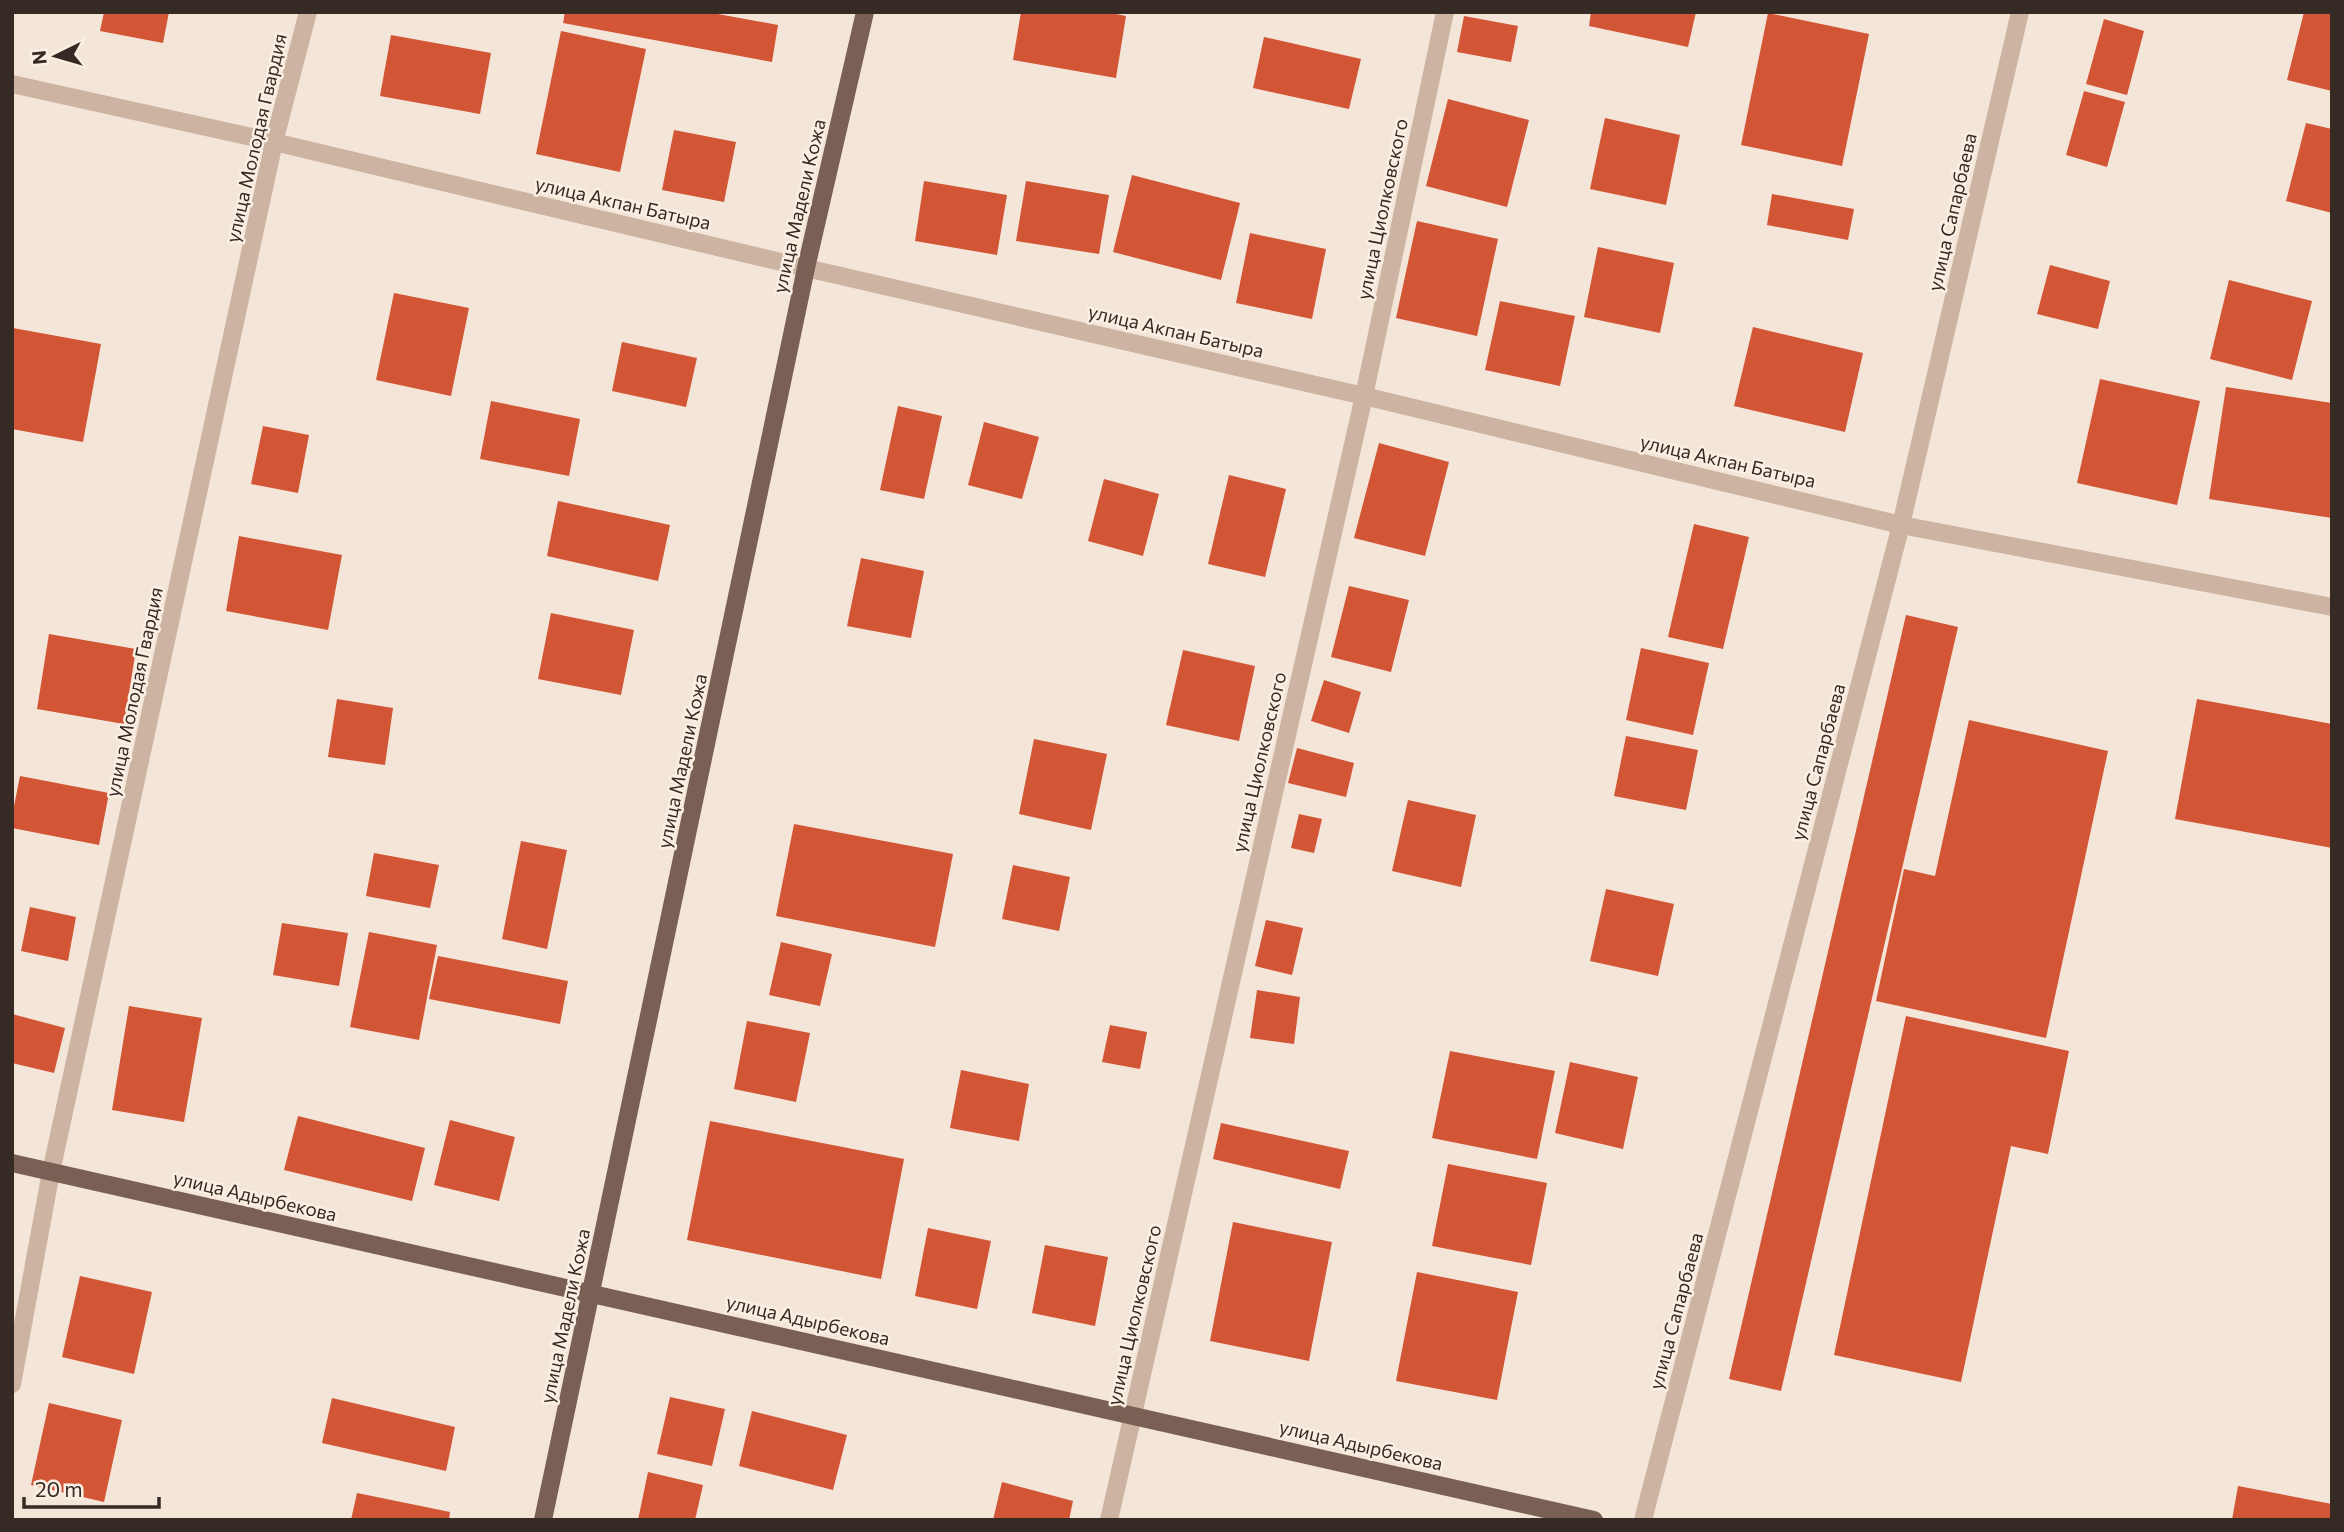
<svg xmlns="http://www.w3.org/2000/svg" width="2344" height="1532" font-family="Commissioner,sans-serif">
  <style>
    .building { fill: #d25536 }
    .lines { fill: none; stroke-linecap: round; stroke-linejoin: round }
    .minor { stroke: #ccb3a2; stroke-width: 18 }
    .major { stroke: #7a5f54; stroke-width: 18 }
    .labels { text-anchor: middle; stroke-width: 5; stroke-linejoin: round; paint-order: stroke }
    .street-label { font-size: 19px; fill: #362a25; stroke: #fbefe3 }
  </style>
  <rect width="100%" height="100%" fill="#f3e5d7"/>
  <g class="building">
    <polygon points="104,12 169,12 163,43 100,31"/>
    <polygon points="565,12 707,12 778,25 772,62 563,23"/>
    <polygon points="1021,12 1106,12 1126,16 1116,78 1013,60"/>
    <polygon points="1591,12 1696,12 1688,47 1589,26"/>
    <polygon points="2304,12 2332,12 2332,91 2287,80"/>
    <polygon points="1768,13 1869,34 1842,166 1741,145"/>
    <polygon points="1464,16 1518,26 1511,62 1457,52"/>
    <polygon points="2104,19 2144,31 2127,95 2086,84"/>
    <polygon points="561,31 646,49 620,172 536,154"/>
    <polygon points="391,35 491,53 480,114 380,96"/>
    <polygon points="1264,37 1361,59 1349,109 1253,88"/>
    <polygon points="2084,91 2125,102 2107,167 2066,155"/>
    <polygon points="1448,99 1529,120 1507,207 1426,186"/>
    <polygon points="1605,118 1680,135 1666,205 1590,189"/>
    <polygon points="2306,123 2332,129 2332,213 2286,201"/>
    <polygon points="674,130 736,142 724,202 662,190"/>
    <polygon points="1132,175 1240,203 1221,280 1113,252"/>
    <polygon points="924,181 1007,195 997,255 915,241"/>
    <polygon points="1026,181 1109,195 1099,254 1016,241"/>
    <polygon points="1772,194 1854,209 1848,240 1767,225"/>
    <polygon points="1417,221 1498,239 1477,336 1396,318"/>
    <polygon points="1250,233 1326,249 1312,319 1236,303"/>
    <polygon points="1598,247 1674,263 1660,333 1584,317"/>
    <polygon points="2050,265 2110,281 2098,329 2037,314"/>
    <polygon points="2229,280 2312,301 2292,380 2210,359"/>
    <polygon points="394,293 469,308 451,396 376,380"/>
    <polygon points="1500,301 1575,316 1560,386 1485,370"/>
    <polygon points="1753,327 1863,353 1845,432 1734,406"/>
    <polygon points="13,328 101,344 83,442 12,429"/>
    <polygon points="622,342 697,358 686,407 612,391"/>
    <polygon points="2100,379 2200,401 2177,505 2077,483"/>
    <polygon points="2226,387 2332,403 2332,518 2209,499"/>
    <polygon points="491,401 580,419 569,476 480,459"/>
    <polygon points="898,406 942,416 924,499 880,490"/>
    <polygon points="984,422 1039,437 1022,499 968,485"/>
    <polygon points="263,426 309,435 298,493 251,484"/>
    <polygon points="1379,443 1449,462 1425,556 1354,538"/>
    <polygon points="1229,475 1286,489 1265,577 1208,564"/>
    <polygon points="1104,479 1159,494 1143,556 1088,541"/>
    <polygon points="558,501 670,525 658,581 547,556"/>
    <polygon points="1694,524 1749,537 1723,649 1668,637"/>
    <polygon points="239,536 342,555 328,630 226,611"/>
    <polygon points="861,558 924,571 911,638 847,626"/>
    <polygon points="1349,586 1409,600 1391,672 1331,657"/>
    <polygon points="551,613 634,630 621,695 538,679"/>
    <polygon points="1906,615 1958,627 1781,1391 1729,1379"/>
    <polygon points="49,634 136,649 124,724 37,709"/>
    <polygon points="1641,648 1709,663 1693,735 1626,720"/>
    <polygon points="1183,650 1255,666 1239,741 1166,725"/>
    <polygon points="1324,680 1361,692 1349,733 1311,721"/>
    <polygon points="337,699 393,708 385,765 328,757"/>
    <polygon points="2197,699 2332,724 2332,848 2175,819"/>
    <polygon points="1969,720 2108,751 2046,1038 1876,1001 1904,869 1935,876"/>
    <polygon points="1626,736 1698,750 1686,810 1614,796"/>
    <polygon points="1034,739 1107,754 1091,830 1019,814"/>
    <polygon points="1297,748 1354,763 1346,797 1288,783"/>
    <polygon points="20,776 109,793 99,845 12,828 12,816"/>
    <polygon points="1408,800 1476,815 1461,887 1392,871"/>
    <polygon points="1299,814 1322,819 1314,853 1291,848"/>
    <polygon points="794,824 953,854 935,947 776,916"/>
    <polygon points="521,841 567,850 547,949 502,939"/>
    <polygon points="374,853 439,865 430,908 366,896"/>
    <polygon points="1013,865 1070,877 1059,931 1002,919"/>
    <polygon points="1606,889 1674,904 1658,976 1590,961"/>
    <polygon points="30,907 76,917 68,961 21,951"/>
    <polygon points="1266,920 1303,928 1292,975 1255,966"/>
    <polygon points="282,923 348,933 339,986 273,975"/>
    <polygon points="369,932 437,945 419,1040 350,1027"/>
    <polygon points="781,942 832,954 820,1006 769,995"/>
    <polygon points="438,956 568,981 560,1024 429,999"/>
    <polygon points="1257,990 1300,997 1294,1044 1250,1038"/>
    <polygon points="129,1006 202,1018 184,1122 112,1110"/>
    <polygon points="12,1014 65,1028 54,1073 12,1063"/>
    <polygon points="1906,1016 2069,1051 2048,1154 2011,1146 1961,1382 1834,1355"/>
    <polygon points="747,1021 810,1033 796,1102 734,1089"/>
    <polygon points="1110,1025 1147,1032 1140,1069 1102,1062"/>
    <polygon points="1450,1051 1555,1071 1537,1159 1432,1138"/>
    <polygon points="1570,1062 1638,1077 1623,1149 1555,1133"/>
    <polygon points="961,1070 1029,1084 1019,1141 950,1128"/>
    <polygon points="298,1116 425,1148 412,1201 284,1170"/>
    <polygon points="450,1120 515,1137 499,1201 434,1185"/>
    <polygon points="710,1121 904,1159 881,1279 687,1240"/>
    <polygon points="1221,1123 1349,1151 1340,1189 1213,1159"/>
    <polygon points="1448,1164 1547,1183 1531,1265 1432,1246"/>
    <polygon points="1233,1222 1332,1242 1309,1361 1210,1341"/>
    <polygon points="928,1228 991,1241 977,1309 915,1296"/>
    <polygon points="1045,1245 1108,1257 1095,1326 1032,1313"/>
    <polygon points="1417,1272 1518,1292 1497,1400 1396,1381"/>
    <polygon points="80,1276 152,1292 134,1374 62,1357"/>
    <polygon points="670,1397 725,1409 712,1466 657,1454"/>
    <polygon points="332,1398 455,1427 446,1471 322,1443"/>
    <polygon points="49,1403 122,1420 104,1502 31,1485"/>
    <polygon points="752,1411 847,1435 833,1490 739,1466"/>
    <polygon points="648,1472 703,1485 695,1520 638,1520"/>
    <polygon points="1002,1482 1073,1501 1069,1520 993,1520"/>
    <polygon points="2238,1486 2332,1504 2332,1520 2232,1520"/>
    <polygon points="357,1493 450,1512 449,1520 351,1520"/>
  </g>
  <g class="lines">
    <g class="minor">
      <polyline points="12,84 274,142 806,268 1364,396 1901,525 2332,607"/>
      <polyline points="12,1384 51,1172 274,142 308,12"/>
      <polyline points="1109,1520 1364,396 1445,12"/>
      <polyline points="1643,1520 1901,525 2020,12"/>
    </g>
    <g class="major">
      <polyline points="12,1163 1594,1520"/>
      <polyline points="543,1520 806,268 865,12"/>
    </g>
  </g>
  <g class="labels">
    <g class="street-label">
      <text transform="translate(256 138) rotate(-77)" y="7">улица Молодая Гвардия</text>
      <text transform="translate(623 203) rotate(13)" y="7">улица Акпан Батыра</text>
      <text transform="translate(799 206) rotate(-77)" y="7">улица Мадели Кожа</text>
      <text transform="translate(1382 209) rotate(-78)" y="7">улица Циолковского</text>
      <text transform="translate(1952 212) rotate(-77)" y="7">улица Сапарбаева</text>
      <text transform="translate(1176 331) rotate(13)" y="7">улица Акпан Батыра</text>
      <text transform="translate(1728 461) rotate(13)" y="7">улица Акпан Батыра</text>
      <text transform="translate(134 692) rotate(-78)" y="7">улица Молодая Гвардия</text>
      <text transform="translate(682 761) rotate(-78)" y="7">улица Мадели Кожа</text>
      <text transform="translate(1259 762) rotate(-77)" y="7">улица Циолковского</text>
      <text transform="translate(1818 762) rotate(-75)" y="7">улица Сапарбаева</text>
      <text transform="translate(255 1196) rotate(13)" y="7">улица Адырбекова</text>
      <text transform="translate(1676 1311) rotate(-75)" y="7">улица Сапарбаева</text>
      <text transform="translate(1134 1315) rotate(-77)" y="7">улица Циолковского</text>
      <text transform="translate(565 1316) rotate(-78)" y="7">улица Мадели Кожа</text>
      <text transform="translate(808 1320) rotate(13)" y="7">улица Адырбекова</text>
      <text transform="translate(1361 1445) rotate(13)" y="7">улица Адырбекова</text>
    </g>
  </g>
  <rect width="2344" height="1532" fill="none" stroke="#362a25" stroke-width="28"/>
  <g transform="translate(56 56) rotate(265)" stroke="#fbefe3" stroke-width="5" paint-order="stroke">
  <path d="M0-5L12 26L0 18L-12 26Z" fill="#362a25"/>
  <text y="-10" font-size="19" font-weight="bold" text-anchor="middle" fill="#362a25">N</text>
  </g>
  <path d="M24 1497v10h135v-10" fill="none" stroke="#362a25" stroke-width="3.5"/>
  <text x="35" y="1497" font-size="21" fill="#362a25" stroke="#fbefe3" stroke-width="5" paint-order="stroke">20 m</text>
</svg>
